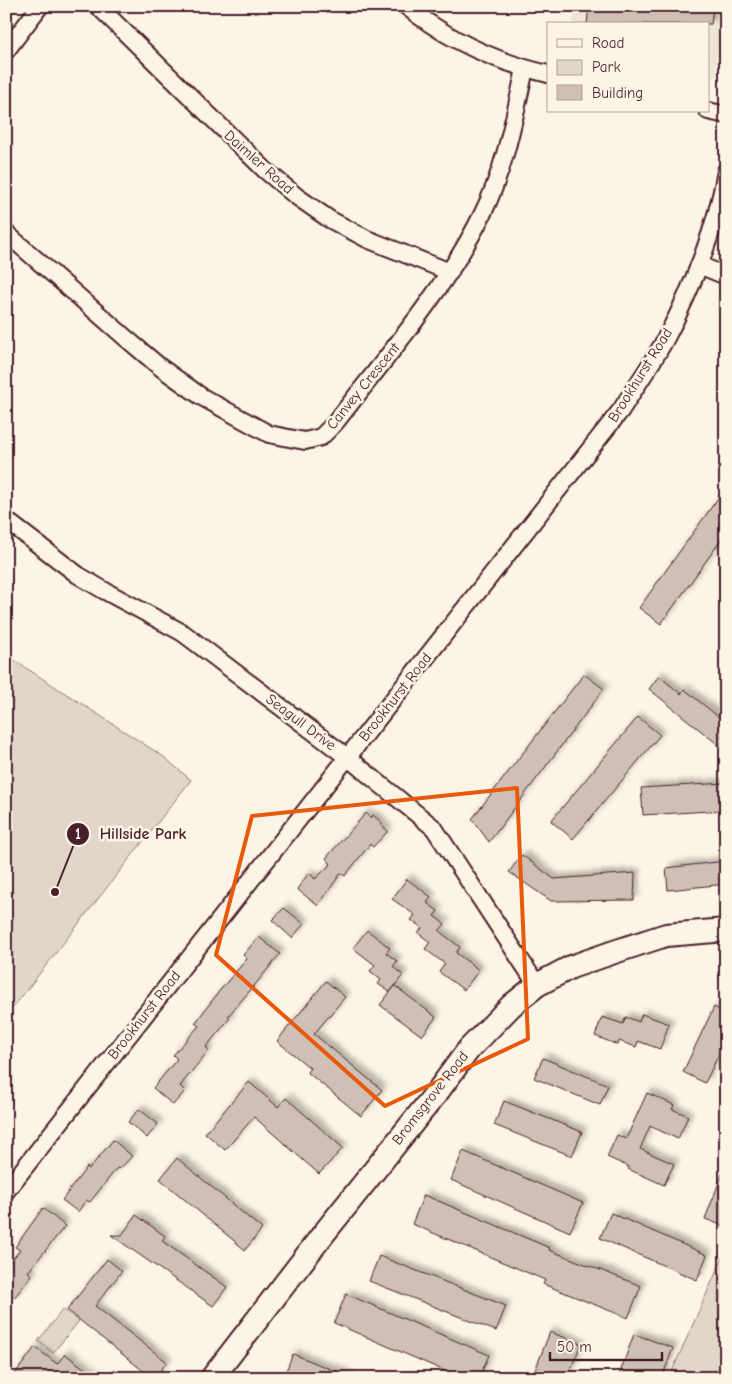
<svg xmlns="http://www.w3.org/2000/svg" width="732" height="1384" font-family="'Comic Neue',sans-serif">
  <style>
    .built { fill: #eee5d7 }
    .green { fill: #e2d5ca; stroke: #967a7a }
    .building { fill: #cfc0b7; stroke: #4a1f2b; filter: url(#shadow) }
    .lines { fill: none; stroke-linecap: round; stroke-linejoin: round }
    .street-casing { stroke: #4a1f2b; stroke-width: 20 }
    .secondary-casing { stroke: #4a1f2b; stroke-width: 26 }
    .street { stroke: #fcf5e5; stroke-width: 16 }
    .secondary { stroke: #fcf5e5; stroke-width: 22 }
    .marked { fill: none; stroke: #e8590c; stroke-width: 4; stroke-linejoin: round }
    .labels { text-anchor: middle; stroke-width: 5; stroke-linejoin: round; paint-order: stroke }
    .street-label { font-size: 15px; fill: #4a1f2b; stroke: #fcf5e5 }
    .leader { fill: none; stroke: #4a1f2b; stroke-width: 2 }
    .callout-dot { fill: #4a1f2b; stroke: #fcf5e5; stroke-width: 2 }
    .mark-label { font-size: 15px; text-anchor: middle; font-weight: bold; fill: #fff }
    .callout-label { font-size: 16px; text-anchor: middle; font-weight: bold; fill: #4a1f2b; stroke: #fcf5e5; stroke-width: 5; stroke-linejoin: round; paint-order: stroke }
  </style>
  <defs>
    <filter id="shadow"><feDropShadow dx="4.5" dy="-4.5" stdDeviation="2.5" flood-color="#0004"/></filter>
  </defs>
  <rect width="100%" height="100%" fill="#fcf5e5"/>
  <filter id="ink" filterUnits="userSpaceOnUse"><feTurbulence type="fractalNoise" baseFrequency=".02" numOctaves="2"/><feDisplacementMap in="SourceGraphic" scale="10" xChannelSelector="R" yChannelSelector="G"/><feConvolveMatrix kernelMatrix="1 2 1 2 8 2 1 2 1" color-interpolation-filters="sRGB"/></filter>
  <g filter="url(#ink)">
    <polygon class="built" points="576,6 721,6 716,77 708,81 708,24 572,24"/>
    <g class="green">
      <polygon points="6,655 164,757 191,780 12,1009 6,1004"/>
      <polygon points="726,1250 726,1378 669,1378"/>
      <polygon points="63,1309 79,1321 53,1353 38,1341"/>
    </g>
    <g class="building">
      <polygon points="589,6 713,6 711,24 587,24"/>
      <polygon points="726,487 726,533 661,624 639,608"/>
      <polygon points="584,674 604,689 489,842 472,819"/>
      <polygon points="659,676 681,694 684,689 726,723 726,751 649,689"/>
      <polygon points="638,717 660,735 573,839 551,821"/>
      <polygon points="726,783 726,810 643,815 641,788"/>
      <polygon points="366,813 371,818 373,815 382,823 381,825 388,831 373,847 370,844 345,876 341,873 318,906 297,889 309,873 315,879 331,864 326,858"/>
      <polygon points="522,855 554,879 635,873 634,900 551,901 509,872"/>
      <polygon points="726,861 726,884 668,890 666,868"/>
      <polygon points="407,879 431,897 427,903 438,911 434,916 445,924 439,931 460,947 456,953 479,970 464,990 439,972 445,964 425,949 430,942 418,933 422,928 411,920 415,915 392,899"/>
      <polygon points="284,908 304,924 292,938 272,920"/>
      <polygon points="367,930 390,948 386,953 397,961 393,967 403,975 390,992 378,984 381,980 370,971 375,965 353,948"/>
      <polygon points="259,937 280,954 254,986 228,1016 230,1018 206,1047 209,1050 180,1086 185,1091 173,1105 153,1088 177,1059 173,1055 199,1026 195,1023 221,989 247,959 243,955"/>
      <polygon points="326,981 345,997 314,1034 382,1090 361,1116 307,1072 310,1068 277,1041"/>
      <polygon points="395,986 436,1017 422,1036 380,1005"/>
      <polygon points="714,1007 726,1013 726,1039 705,1083 683,1072"/>
      <polygon points="642,1014 669,1024 660,1049 638,1041 636,1047 619,1041 618,1045 595,1036 602,1017 623,1024 626,1017 639,1022"/>
      <polygon points="543,1058 608,1085 600,1105 534,1078"/>
      <polygon points="249,1082 278,1107 286,1098 343,1148 319,1174 254,1117 225,1150 205,1133"/>
      <polygon points="647,1093 674,1105 672,1109 688,1116 678,1139 650,1126 640,1149 674,1164 664,1185 628,1169 629,1167 607,1157 617,1135 626,1139"/>
      <polygon points="504,1101 582,1132 572,1156 494,1125"/>
      <polygon points="139,1109 158,1124 147,1138 128,1122"/>
      <polygon points="113,1140 132,1156 120,1169 117,1168 90,1202 86,1200 78,1212 62,1200 87,1167 89,1169"/>
      <polygon points="463,1151 583,1203 570,1232 451,1180"/>
      <polygon points="177,1158 262,1229 245,1250 160,1179"/>
      <polygon points="725,1167 726,1168 726,1227 705,1219"/>
      <polygon points="424,1195 550,1248 549,1250 641,1286 628,1318 543,1284 545,1280 412,1224"/>
      <polygon points="43,1208 65,1226 28,1272 32,1275 14,1298 6,1292 6,1267 20,1250 15,1247"/>
      <polygon points="611,1213 707,1255 697,1280 600,1238"/>
      <polygon points="136,1215 165,1236 162,1241 227,1287 213,1306 111,1235 122,1235"/>
      <polygon points="379,1256 506,1306 496,1331 369,1281"/>
      <polygon points="107,1259 122,1271 95,1306 167,1362 154,1378 152,1378 67,1310"/>
      <polygon points="346,1294 489,1355 479,1378 461,1378 334,1323"/>
      <polygon points="550,1332 581,1344 567,1378 532,1378"/>
      <polygon points="634,1334 673,1348 662,1378 618,1378"/>
      <polygon points="35,1347 57,1364 65,1354 97,1378 12,1378"/>
      <polygon points="293,1354 350,1377 350,1378 283,1378"/>
    </g>
    <g class="lines">
      <g class="street-casing">
        <g id="street">
          <polyline points="98,6 265,170 296,196 329,219 367,239 450,272"/>
          <path d="M406,6C448,40 496,62 548,74"/>
          <polyline points="6,51 40,6"/>
          <polyline points="708,111 726,115"/>
          <path d="M6,233L127,339L160,367L202,397L269,434L289,438L305,441L321,437L335,423C386,357 445,290 482,215C505,169 514,118 525,69"/>
          <polyline points="699,265 726,276"/>
          <polyline points="6,520 78,575 105,591 183,633 347,757 434,828 537,985"/>
          <path d="M6,1191L621,410C636,386 654,361 667,336C693,287 717,225 726,171"/>
        </g>
      </g>
      <g class="secondary-casing">
        <polyline id="secondary" points="212,1378 321,1237 438,1091 469,1049 512,1005 537,985 571,967 614,952 666,935 726,930"/>
      </g>
      <use href="#street" class="street"/>
      <use href="#secondary" class="secondary"/>
    </g>
  </g>
  <path class="marked" d="M517,788L528,1039L385,1106L216,955L252,816Z"/>
  <g class="labels">
    <g class="street-label">
      <text transform="translate(259 162) rotate(42)" y="5">Daimler Road</text>
      <text transform="translate(640 375) rotate(-58)" y="5">Brookhurst Road</text>
      <text transform="translate(363 386) rotate(-51)" y="5">Canvey Crescent</text>
      <text transform="translate(395 697) rotate(-52)" y="5">Brookhurst Road</text>
      <text transform="translate(301 722) rotate(37)" y="5">Seagull Drive</text>
      <text transform="translate(144 1015) rotate(-52)" y="5">Brookhurst Road</text>
      <text transform="translate(430 1098) rotate(-52)" y="5">Bromsgrove Road</text>
    </g>
  </g>
  <path class="leader" d="M55 892L78 834"/>
  <g class="callout-dot">
    <circle cx="55" cy="892" r="5"/>
    <circle cx="78" cy="834" r="12"/>
  </g>
  <g class="mark-label">
    <text x="78" y="839">1</text>
  </g>
  <g class="callout-label">
    <text x="143" y="839">Hillside Park</text>
  </g>
  <rect width="732" height="1384" fill="none" stroke="#fcf5e5" stroke-width="25"/>
  <rect x="12" y="12" width="707" height="1359" fill="none" stroke="#4a1f2b" stroke-width="2" filter="url(#ink)"/>
  <rect x="547" y="22" width="162" height="90" fill="#fcf5e5" stroke="#b59f9b"/>
  <rect x="557" y="39" width="25" height="8" fill="#fcf5e5" stroke="#b59f9b"/>
  <text x="592" y="48" font-size="15" fill="#4a1f2b">Road</text>
  <rect x="557" y="60" width="25" height="15" fill="#e2d5ca" stroke="#b59f9b"/>
  <text x="592" y="72" font-size="15" fill="#4a1f2b">Park</text>
  <rect x="557" y="85" width="25" height="15" fill="#cfc0b7" stroke="#b59f9b"/>
  <text x="592" y="98" font-size="15" fill="#4a1f2b">Building</text>
  <path d="M550 1352v8h112v-8" fill="none" stroke="#4a1f2b" stroke-width="2.5"/>
  <text x="557" y="1352" font-size="15" fill="#4a1f2b" stroke="#fcf5e5" stroke-width="4" paint-order="stroke">50 m</text>
</svg>
